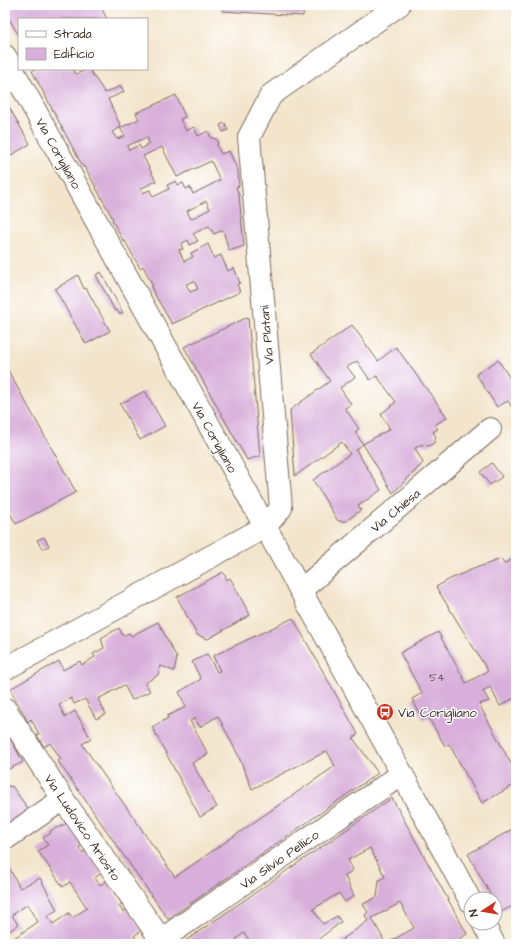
<svg xmlns="http://www.w3.org/2000/svg" width="521" height="949" font-family="'Architects Daughter',sans-serif">
  <style>
    .building { fill: #d8afda; fill-rule: evenodd }
    .lines { fill: none; stroke-linecap: round; stroke-linejoin: round }
    .minor-casing { stroke: #7b6b5b; stroke-width: 24 }
    .minor { stroke: #fff; stroke-width: 22 }
    .labels { text-anchor: middle; stroke-width: 3; stroke-linejoin: round; paint-order: stroke }
    .number-label { font-size: 11px; fill: #624b4d }
    .street-label { font-size: 13px; fill: #3b2a1e; stroke: #fff }
    .poi-label { font-size: 13px; fill: #3b2a1e; stroke: #fff; text-anchor: start }
  </style>
  <rect width="100%" height="100%" fill="#fff"/>
  <filter id="ink" filterUnits="userSpaceOnUse"><feTurbulence type="fractalNoise" baseFrequency=".025" numOctaves="2"/><feDisplacementMap in="SourceGraphic" scale="8" xChannelSelector="R" yChannelSelector="G"/><feConvolveMatrix kernelMatrix="1 2 1 2 8 2 1 2 1" color-interpolation-filters="sRGB"/></filter>
  <filter id="wash" filterUnits="userSpaceOnUse"><feTurbulence type="fractalNoise" baseFrequency=".012" numOctaves="4" result="noise"/><feDisplacementMap in="SourceGraphic" scale="16" xChannelSelector="R" yChannelSelector="G"/><feGaussianBlur stdDeviation="0.9" result="paint"/><feColorMatrix in="noise" values="0 0 0 0 0 0 0 0 0 0 0 0 0 0 0 0 0 1.4 0 .05"/><feComposite in="paint" operator="in"/></filter>
  <g filter="url(#wash)">
    <rect width="100%" height="100%" fill="#f3e5cc"/>
    <g id="blocks">
      <g class="building">
        <polygon points="5,5 100,5 107,19 19,19 19,36 8,17 5,19"/>
        <polygon points="223,5 304,5 303,16 222,11"/>
        <path d="M35,69H73L76,74L89,69L105,93L121,86L124,92L108,99L121,127L112,132L117,139L125,136L120,128L139,119L136,113L176,95L185,117L180,119L186,131L194,127L198,136L208,131L211,138H214L218,141L217,146L221,154L229,151L238,171L239,186L236,187L239,195L244,246L229,251L223,230L214,234L209,226L193,234L198,241L190,245L188,240L181,244L183,249L179,250L184,261L193,257L191,253L208,244L214,258L221,255L228,271L234,268L240,283L237,284L240,292L172,324L155,295L151,287L153,286L143,266L140,268L125,241L124,242L112,220L113,219L85,167H83L32,71ZM147,137L149,143L145,145L146,146L141,149L139,145L129,150L127,146ZM162,147L177,177L211,161L220,180L193,194L190,187L186,189L183,183L178,185L176,181L167,185L169,189L153,197L150,190L142,193L140,189L156,181L143,156ZM206,201L210,209L191,219L187,211ZM194,281L198,289L190,292L186,284Z"/>
        <polygon points="5,100 30,144 5,159"/>
        <polygon points="225,123 228,130 223,132 220,125"/>
        <polygon points="101,272 123,313 119,314 117,310 115,311 96,275"/>
        <polygon points="78,275 84,289 86,288 110,331 86,344 55,289"/>
        <polygon points="248,317 260,456 247,460 184,347"/>
        <polygon points="352,325 378,361 396,347 447,417 435,425 438,429 433,432 436,437 434,443 429,446 422,445 422,444 415,448 423,463 393,493 363,444 390,429 381,414 396,402 377,376 370,380 357,361 347,367 355,377 340,388 351,404 345,408 359,429 355,432 363,444 356,450 381,490 358,506 361,510 346,521 338,521 313,480 350,454 342,442 295,476 290,410 330,381 311,354"/>
        <polygon points="498,360 516,387 516,407 513,409 508,401 497,407 476,374"/>
        <polygon points="5,365 76,492 16,524 5,504"/>
        <polygon points="145,391 165,426 140,440 120,404"/>
        <polygon points="492,463 502,477 490,485 480,472"/>
        <polygon points="44,537 49,546 42,549 37,540"/>
        <polygon points="516,557 516,697 500,706 490,687 483,691 489,701 479,704 516,773 516,784 482,803 449,744 445,746 428,717 423,720 412,699 422,693 400,653 438,632 466,683 488,671 436,587 450,579 473,569 501,559 504,564"/>
        <polygon points="223,572 227,580 230,578 250,615 208,639 197,635 177,597"/>
        <polygon points="293,618 358,734 353,738 378,773 168,919 58,761 61,759 50,743 44,747 37,735 39,734 31,719 28,722 10,689 59,661 63,670 80,661 82,665 95,657 93,654 104,648 101,638 119,628 123,636 129,633 131,636 158,622 177,658 174,671 161,666 158,675 145,683 150,691 132,700 124,685 98,699 106,714 96,719 85,699 74,704 71,698 59,705 65,717 75,711 91,739 82,744 175,877 335,766 327,751 252,789 238,755 218,716 200,727 195,718 190,721 208,754 192,763 217,807 200,817 152,727 168,718 167,716 186,707 179,692 201,679 192,662 207,654 217,672 220,671 213,656"/>
        <polygon points="8,734 23,762 5,771 5,736"/>
        <polygon points="7,785 10,787 12,786 29,810 5,827 5,786"/>
        <path d="M392,798L467,934L452,944H336L368,921L365,915L368,912L363,904L377,897L379,880L385,877L370,848L348,860L353,870L345,876L354,896L345,902L339,893L313,909L323,924L337,916L341,922L320,938L325,944H252L244,933L236,939L240,944H181ZM400,903L414,928L386,944L372,918Z"/>
        <polygon points="68,822 83,844 79,847 82,853 86,850 101,873 95,878 100,885 107,881 122,904 119,906 123,912 128,909 142,930 134,936 136,939 128,944 126,942 123,944 117,944 115,942 112,944 5,944 38,922 28,904 12,915 18,925 5,934 5,860 20,888 40,878 57,910 47,916 53,924 69,913 72,918 87,908 70,882 63,887 38,851 48,845 43,838 51,833 50,831 58,827 59,828"/>
        <polygon points="516,827 516,904 501,912 495,902 495,899 493,899 468,854"/>
      </g>
    </g>
  </g>
  <g filter="url(#ink)">
    <use href="#blocks" fill-opacity="0" stroke="#7b6b5b" stroke-width="1"/>
    <g class="lines">
      <g class="minor-casing">
        <g id="minor">
          <polyline points="5,56 402,774 471,902"/>
          <polyline points="301,590 490,429"/>
          <polyline points="5,669 265,527 281,508 249,137 271,95 399,5"/>
          <polyline points="5,709 63,799 164,944"/>
          <polyline points="5,839 63,799"/>
          <polyline points="483,923 494,944"/>
          <polyline points="155,944 402,774"/>
        </g>
      </g>
      <use href="#minor" class="minor"/>
    </g>
  </g>
  <defs>
    <g id="bus-disc" transform="scale(0.9)"><circle r="9.5" fill="#c8321e" stroke="#fff"/><path d="M-5-6H5V4H4V6H2V4H-2V6H-4V4H-5ZM-3.5-4V0h7V-4ZM-3.5 1.2v1.5H-2V1.2ZM2 1.2v1.5H3.5V1.2Z" fill="#fff"/></g>
  </defs>
  <g fill-rule="evenodd">
    <use href="#bus-disc" x="385" y="712"/>
  </g>
  <g class="labels">
    <g class="number-label">
      <text x="437" y="681">54</text>
    </g>
    <g class="street-label">
      <text transform="translate(59 153) rotate(61)" y="5">Via Corigliano</text>
      <text transform="translate(266 335) rotate(-95)" y="5">Via Platani</text>
      <text transform="translate(215 437) rotate(61)" y="5">Via Corigliano</text>
      <text transform="translate(395 510) rotate(-40)" y="5">Via Chiesa</text>
      <text transform="translate(83 827) rotate(56)" y="5">Via Ludovico Ariosto</text>
      <text transform="translate(279 859) rotate(-35)" y="5">Via Silvio Pellico</text>
    </g>
    <g class="poi-label">
      <text x="398" y="717">Via Corigliano</text>
    </g>
  </g>
  <rect width="521" height="949" fill="none" stroke="#fff" stroke-width="20"/>
  <rect x="18" y="18" width="130" height="52" fill="#ffffff" stroke="#b1aaa5"/>
  <rect x="26" y="31" width="20" height="6" fill="#ffffff" stroke="#b1aaa5"/>
  <text x="54" y="38" font-size="12" fill="#3b2a1e">Strada</text>
  <rect x="26" y="48" width="20" height="12" fill="#d8afda" stroke="#b1aaa5"/>
  <text x="54" y="58" font-size="12" fill="#3b2a1e">Edificio</text>
  <g transform="translate(483 911) rotate(258)"><circle r="19" fill="#ffffff" stroke="#b1aaa5"/>
  <path d="M0-3L7 15L0 10L-7 15Z" fill="#c8321e"/>
  <text y="-6" font-size="11" font-weight="bold" text-anchor="middle" fill="#3b2a1e">N</text>
  </g>
</svg>
